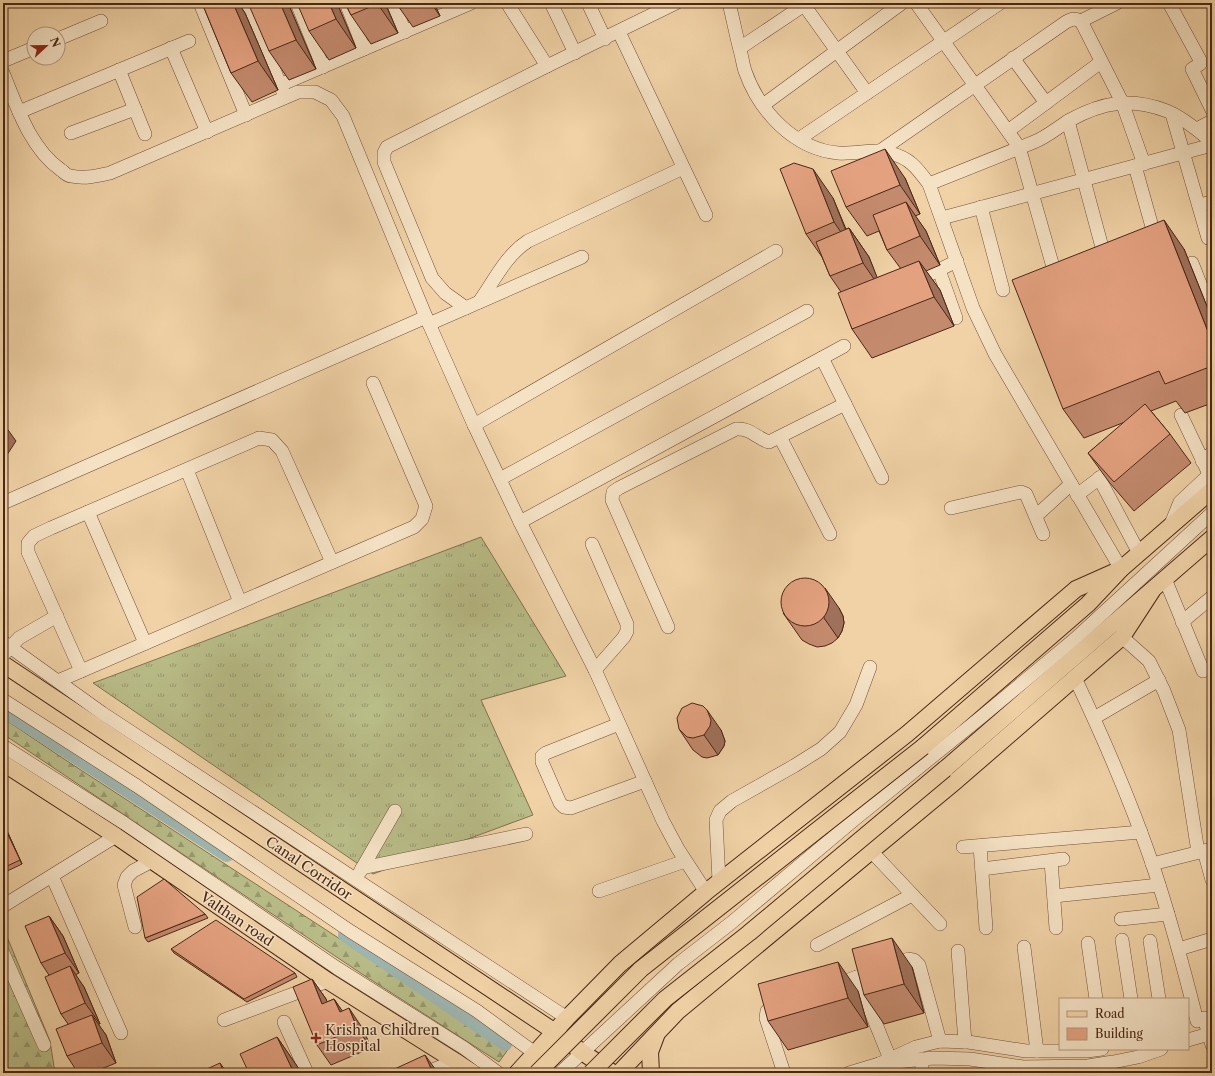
<svg xmlns="http://www.w3.org/2000/svg" width="1215" height="1076" font-family="'Libre Caslon Text',serif">
  <style>
    .grass { fill: url(#grass-tufts); stroke: #81724e }
    .forest { fill: url(#forest-firs); stroke: #81724e }
    .lines { fill: none; stroke-linecap: round; stroke-linejoin: round }
    .canal { stroke: #9db5b0; stroke-width: 14 }
    .minor-casing { stroke: #745238; stroke-width: 14 }
    .major-casing { stroke: #4a2814; stroke-width: 18 }
    .minor { stroke: #f5e2c5; stroke-width: 13 }
    .major { stroke: #f0d2a6; stroke-width: 16 }
    .major-bridge-casing { stroke: #4a2814; stroke-width: 18; stroke-linecap: butt }
    .major-bridge { stroke: #f0d2a6; stroke-width: 16 }
    .wall { fill: #c48a6e; stroke: #4a2814 }
    .shaded-wall { fill: #a0715a; stroke: #4a2814 }
    .building { fill: #e4a180; stroke: #4a2814 }
    .poi-dot { fill: #8f2418; stroke: #f5e2c5; stroke-width: 1.5 }
    .labels { text-anchor: middle; stroke-width: 3; stroke-linejoin: round; paint-order: stroke }
    .street-label { font-size: 14px; fill: #4a2814; stroke: #f5e2c5 }
    .poi-label { font-size: 14px; fill: #4a2814; stroke: #f5e2c5; text-anchor: start }
  </style>
  <defs>
    <pattern id="grass-tufts" width="24" height="20" patternUnits="userSpaceOnUse"><rect width="24" height="20" fill="#b8bc87"/><path d="M3 7l-1-3M5 7V3M7 7l1-3M15 17l-1-3M17 17v-4M19 17l1-3" fill="none" stroke="#98996d"/></pattern>
    <pattern id="forest-firs" width="22" height="20" patternUnits="userSpaceOnUse"><rect width="22" height="20" fill="#b8bc87"/><path d="M5 1l3.5 6h-7zM16 11l3.5 6h-7z" fill="#98996d"/></pattern>
  </defs>
  <rect width="100%" height="100%" fill="#f0d2a6"/>
  <filter id="stains"><feTurbulence type="fractalNoise" baseFrequency=".005" numOctaves="4"/><feColorMatrix values="0 0 0 0 .2 0 0 0 0 .09 0 0 0 0 .02 0 0 0 .5 -.17"/></filter>
  <radialGradient id="worn" r=".72"><stop offset=".6" stop-color="#630" stop-opacity="0"/><stop offset="1" stop-color="#630" stop-opacity=".3"/></radialGradient>
  <polygon class="grass" points="481,537 566,676 481,700 533,815 373,874 93,683"/>
  <g class="forest">
    <polygon points="3,718 61,757 432,999 512,1044 499,1062 362,974 3,734"/>
    <polygon points="3,927 50,1041 55,1073 3,1073"/>
  </g>
  <g class="lines">
    <g class="canal">
      <polyline points="3,710 227,855"/>
      <polyline points="345,935 505,1044"/>
    </g>
    <g class="minor-casing">
      <g id="minor">
        <polyline points="200,3 246,115"/>
        <polyline points="247,3 283,92"/>
        <polyline points="297,3 323,67"/>
        <polyline points="346,3 364,49"/>
        <polyline points="393,3 405,32"/>
        <polyline points="509,3 509,6 547,66"/>
        <polyline points="588,3 605,39"/>
        <path d="M729,3C733,19 736,35 740,50C742,57 743,65 745,71C759,111 794,149 838,153C852,154 865,151 878,151C882,151 886,152 890,153C910,158 917,168 929,184L973,308L995,354L1121,569"/>
        <polyline points="916,3 1019,147 1057,281"/>
        <polyline points="1169,3 1200,60 1200,64 1192,69 1212,110"/>
        <polyline points="804,5 867,93"/>
        <polyline points="553,7 575,53"/>
        <polyline points="1081,21 1117,3"/>
        <polyline points="619,32 706,215"/>
        <polyline points="58,39 101,21"/>
        <polyline points="171,48 207,132"/>
        <polyline points="740,48 807,3"/>
        <polyline points="1013,58 1046,103"/>
        <polyline points="3,61 34,48"/>
        <polyline points="119,70 145,134"/>
        <path d="M3,73C17,107 30,148 61,170C64,172 67,176 71,176C84,179 97,176 110,173L298,92H315L331,100L343,116L426,317L474,425L520,522L595,670L663,821L678,849L706,892"/>
        <polyline points="280,85 471,3"/>
        <polyline points="763,105 902,3"/>
        <polyline points="19,112 189,41"/>
        <polyline points="1172,114 1208,238"/>
        <polyline points="1068,121 1106,262"/>
        <polyline points="1197,129 1212,121"/>
        <polyline points="1008,131 1101,62"/>
        <polyline points="71,133 135,109"/>
        <polyline points="799,139 1000,3"/>
        <path d="M880,151L1066,22C1072,19 1074,18 1081,21L1122,102L1144,164"/>
        <polyline points="1135,166 1156,241"/>
        <path d="M929,184C964,170 999,156 1034,142C1047,137 1058,127 1070,120C1103,102 1131,97 1167,111C1181,116 1200,132 1212,142"/>
        <polyline points="1199,205 1212,202"/>
        <polyline points="981,207 1003,290"/>
        <polyline points="942,218 1212,145"/>
        <polyline points="1192,263 1212,314"/>
        <polyline points="939,270 956,318"/>
        <polyline points="914,282 957,261"/>
        <path d="M479,302C494,281 506,255 528,241L683,168"/>
        <polyline points="466,308 445,293 432,278 384,162 384,153 387,147 547,66 676,3"/>
        <polyline points="429,324 582,257"/>
        <polyline points="822,358 882,478"/>
        <polyline points="1181,415 1209,474"/>
        <polyline points="474,425 776,251"/>
        <polyline points="780,437 830,534"/>
        <polyline points="1202,461 1212,453"/>
        <polyline points="187,470 240,602"/>
        <polyline points="1099,478 1139,553"/>
        <polyline points="500,479 807,311"/>
        <polyline points="1077,495 1117,465"/>
        <polyline points="3,503 426,317"/>
        <polyline points="951,508 1021,492 1026,494 1043,534"/>
        <polyline points="88,512 145,643"/>
        <polyline points="1036,516 1071,484"/>
        <polyline points="520,522 844,346"/>
        <polyline points="1171,524 1180,502 1212,472"/>
        <polyline points="592,544 627,624 627,631 624,637 595,670"/>
        <polyline points="1165,579 1203,671"/>
        <polyline points="1182,622 1212,597"/>
        <path d="M668,627L612,500L613,492L619,488L736,429C751,428 756,438 769,442L845,404"/>
        <polyline points="1122,637 1149,661 1164,691 1179,730 1198,852"/>
        <polyline points="3,642 102,713 567,1018"/>
        <polyline points="3,655 19,638 57,616"/>
        <polyline points="81,671 28,552 28,543 34,536 51,528 259,438 272,440 282,451 332,562"/>
        <path d="M1075,678C1104,739 1131,802 1153,866C1170,917 1184,969 1197,1021"/>
        <polyline points="58,681 414,527 422,519 426,506 373,383"/>
        <polyline points="3,700 137,786 350,931 477,1011 543,1059"/>
        <polyline points="1094,718 1159,680"/>
        <polyline points="619,724 546,753 542,756 542,762 560,803 564,807 571,808 645,781"/>
        <polyline points="3,746 124,823 337,968 464,1048 498,1073"/>
        <polyline points="980,846 986,928"/>
        <polyline points="963,847 1141,832"/>
        <polyline points="871,851 940,924"/>
        <polyline points="1204,851 1212,880"/>
        <polyline points="1051,861 1056,928"/>
        <polyline points="1152,864 1212,849"/>
        <polyline points="362,868 526,834"/>
        <polyline points="982,869 1063,859"/>
        <polyline points="360,872 395,811"/>
        <polyline points="52,876 121,1033"/>
        <polyline points="719,881 716,820 720,811 732,801 794,766 821,749 840,732 856,705 870,667"/>
        <polyline points="599,891 685,861"/>
        <polyline points="1054,896 1159,885"/>
        <polyline points="3,906 116,836"/>
        <polyline points="1121,919 1168,914"/>
        <polyline points="135,927 124,885 127,877 133,871 152,861"/>
        <polyline points="1122,940 1131,999"/>
        <polyline points="1150,941 1159,999"/>
        <polyline points="1088,943 1096,999"/>
        <polyline points="817,945 912,895"/>
        <polyline points="1024,947 1037,1051"/>
        <polyline points="1179,949 1212,939"/>
        <polyline points="958,951 965,1042"/>
        <polyline points="3,953 44,1045"/>
        <polyline points="857,977 890,1059"/>
        <polyline points="834,985 909,959 914,960 919,965 940,1041"/>
        <polyline points="778,1004 767,1011 766,1018 784,1073"/>
        <polyline points="1204,1018 1212,1045"/>
        <polyline points="224,1020 328,981"/>
        <polyline points="284,1022 307,1073"/>
        <polyline points="1188,1040 1212,1033"/>
        <polyline points="922,1059 922,1073"/>
        <polyline points="879,1064 933,1058 970,1059 1023,1067 1088,1066 1113,1062 1138,1057 1161,1049"/>
        <polyline points="425,1073 455,1061"/>
        <polyline points="560,1073 678,964 731,923 855,819 980,718 1075,639 1212,513"/>
        <polyline points="849,1073 879,1064 916,1047 940,1041 968,1042 1026,1051 1087,1051 1102,1049"/>
      </g>
    </g>
    <g class="major-casing">
      <g id="major">
        <polyline points="3,664 555,1032 582,1052 613,1073"/>
        <polyline points="923,747 1088,604 1121,569 1212,490"/>
        <polyline points="3,763 116,836 328,981 455,1061 473,1073"/>
        <polyline points="945,769 1212,538"/>
        <polyline points="517,1073 567,1018 620,964 706,892 907,734 1076,589 1121,569"/>
        <polyline points="619,1073 678,1011 957,780 1122,637 1152,591"/>
        <polyline points="651,1073 650,1052 656,1036"/>
      </g>
    </g>
    <use href="#minor" class="minor"/>
    <use href="#major" class="major"/>
    <g class="major-bridge-casing">
      <g id="major-bridge">
        <polyline points="537,1073 641,969 923,747"/>
        <polyline points="591,1073 665,999 749,933 945,769"/>
      </g>
    </g>
    <use href="#major-bridge" class="major-bridge"/>
  </g>
  <g class="wall">
    <polygon points="202,3 242,3 239,4 245,13 278,90 252,102 231,73"/>
    <polygon points="288,3 316,69 289,80 269,51"/>
    <polygon points="337,3 356,48 329,60 309,31"/>
    <polygon points="345,3 385,3 398,33 371,44 351,15"/>
    <polygon points="396,3 434,3 440,16 413,27"/>
    <polygon points="905,178 920,214 915,216 926,231 940,265 926,271 940,290 954,326 872,358 852,329 841,292 830,276 822,257 806,234 833,198 846,229 849,228 869,257 877,278 901,269 887,250 879,231 867,236 846,207"/>
    <polygon points="1184,249 1212,319 1212,403 1185,413 1176,401 1151,411 1170,434 1191,463 1134,511 1109,482 1088,453 1125,422 1084,438 1063,409"/>
    <polygon points="839,608 843,616 844,623 842,631 838,638 832,643 825,646 817,647 809,644 802,640 783,613"/>
    <polygon points="679,729 721,730 725,741 724,746 718,755 707,758 702,757 693,750"/>
    <polygon points="3,822 22,864 3,873"/>
    <polygon points="205,914 208,918 148,942 145,938"/>
    <polygon points="49,916 63,936 79,973 75,975 84,987 100,1024 98,1024 106,1035 116,1063 91,1073 78,1073 67,1056 68,1024 61,1014 49,975 41,963"/>
    <polygon points="171,949 295,973 297,977 247,1002 174,953"/>
    <polygon points="912,967 924,1013 884,1024 864,995"/>
    <polygon points="312,979 326,999 327,1002 334,999 342,1011 363,1029 371,1048 331,1065 317,1045"/>
    <polygon points="858,991 868,1027 788,1050 768,1021"/>
    <polygon points="277,1037 297,1066 301,1073 249,1073"/>
  </g>
  <g class="shaded-wall">
    <polygon points="233,3 238,3 245,13 278,90 258,61"/>
    <polygon points="280,3 288,3 316,69 296,40"/>
    <polygon points="329,3 337,3 356,48 336,19"/>
    <polygon points="377,3 385,3 398,33"/>
    <polygon points="431,3 434,3 440,16"/>
    <polygon points="885,149 905,178 920,214 900,185"/>
    <polygon points="813,169 833,198 854,251 834,222"/>
    <polygon points="906,202 926,231 940,265 920,236"/>
    <polygon points="1164,220 1184,249 1212,319 1212,342"/>
    <polygon points="849,228 869,257 883,292 863,263"/>
    <polygon points="919,261 940,290 954,326 934,297"/>
    <polygon points="3,423 16,441 3,461"/>
    <polygon points="825,588 839,608 843,616 844,623 842,631 838,638 824,618"/>
    <polygon points="707,710 721,730 725,741 724,746 718,755 704,735"/>
    <polygon points="3,822 22,864 20,860 3,824"/>
    <polygon points="49,916 63,936 79,973 65,953"/>
    <polygon points="892,938 912,967 924,1013 904,984"/>
    <polygon points="838,962 858,991 868,1027 848,998"/>
    <polygon points="70,966 84,987 100,1024 85,1003"/>
    <polygon points="312,979 326,999 337,1024 322,1004"/>
    <polygon points="334,999 348,1019 340,1012"/>
    <polygon points="349,1008 363,1029 371,1048 357,1028"/>
    <polygon points="92,1015 106,1035 116,1063 102,1043"/>
    <polygon points="277,1037 297,1066 301,1073 295,1073 292,1069"/>
    <polygon points="425,1055 438,1073 433,1073"/>
    <polygon points="220,1063 227,1073 224,1073"/>
  </g>
  <g class="building">
    <polygon points="202,3 233,3 258,61 231,73"/>
    <polygon points="248,3 280,3 296,40 269,51"/>
    <polygon points="297,3 329,3 336,19 309,31"/>
    <polygon points="345,3 377,3 377,4 351,15"/>
    <polygon points="885,149 900,185 846,207 831,171"/>
    <polygon points="794,163 813,169 834,222 806,234 780,169"/>
    <polygon points="906,202 920,236 887,250 873,215"/>
    <polygon points="1164,220 1212,342 1212,366 1165,384 1159,371 1063,409 1012,280"/>
    <polygon points="849,228 863,263 830,276 816,242"/>
    <polygon points="919,261 934,297 852,329 838,293"/>
    <polygon points="1145,404 1170,434 1114,482 1088,453"/>
    <circle cx="805" cy="602" r="24"/>
    <polygon points="692,703 703,706 707,710 711,720 710,726 704,735 693,738 687,737 679,729 677,718 682,708"/>
    <polygon points="3,824 20,860 3,868"/>
    <polygon points="164,879 205,914 145,938 137,897"/>
    <polygon points="49,916 65,953 41,963 25,926"/>
    <polygon points="216,920 295,973 244,999 171,949"/>
    <polygon points="892,938 904,984 864,995 852,949"/>
    <polygon points="838,962 848,998 768,1021 758,984"/>
    <polygon points="70,966 85,1003 61,1014 45,977"/>
    <polygon points="312,979 322,1004 334,999 340,1012 349,1008 357,1028 317,1045 293,987"/>
    <polygon points="92,1015 102,1043 67,1056 56,1029"/>
    <polygon points="277,1037 292,1069 283,1073 249,1073 240,1054"/>
    <polygon points="425,1055 433,1073 388,1073 388,1072"/>
    <polygon points="220,1063 224,1073 198,1073"/>
  </g>
  <path class="poi-dot" d="M314 1032h4v4h4v4h-4v4h-4v-4h-4v-4h4z"/>
  <g class="labels">
    <g class="street-label">
      <text transform="translate(309 868) rotate(34)" y="5">Canal Corridor</text>
      <text transform="translate(237 919) rotate(34)" y="5">Valthan road</text>
    </g>
    <g class="poi-label">
      <text x="325" y="1035">Krishna Children<tspan x="325" dy="16">Hospital</tspan></text>
    </g>
  </g>
  <rect width="1215" height="1076" fill="none" stroke="#f0d2a6" stroke-width="16"/>
  <rect x="4" y="4" width="1207" height="1068" fill="none" stroke="#4a2814" stroke-width="2"/>
  <rect x="8" y="8" width="1199" height="1060" fill="none" stroke="#4a2814"/>
  <rect x="1059" y="998" width="130" height="52" fill="#f5e2c5" stroke="#b1987e"/>
  <rect x="1067" y="1011" width="20" height="6" fill="#f0d2a6" stroke="#b1987e"/>
  <text x="1095" y="1018" font-size="12" fill="#4a2814">Road</text>
  <rect x="1067" y="1028" width="20" height="12" fill="#e4a180" stroke="#b1987e"/>
  <text x="1095" y="1038" font-size="12" fill="#4a2814">Building</text>
  <g transform="translate(46 46) rotate(68)"><circle r="19" fill="#f5e2c5" stroke="#b1987e"/>
  <path d="M0-3L7 15L0 10L-7 15Z" fill="#8f2418"/>
  <text y="-6" font-size="11" font-weight="bold" text-anchor="middle" fill="#4a2814">N</text>
  </g>
  <rect width="100%" height="100%" filter="url(#stains)"/>
  <rect width="100%" height="100%" fill="url(#worn)"/>
</svg>
